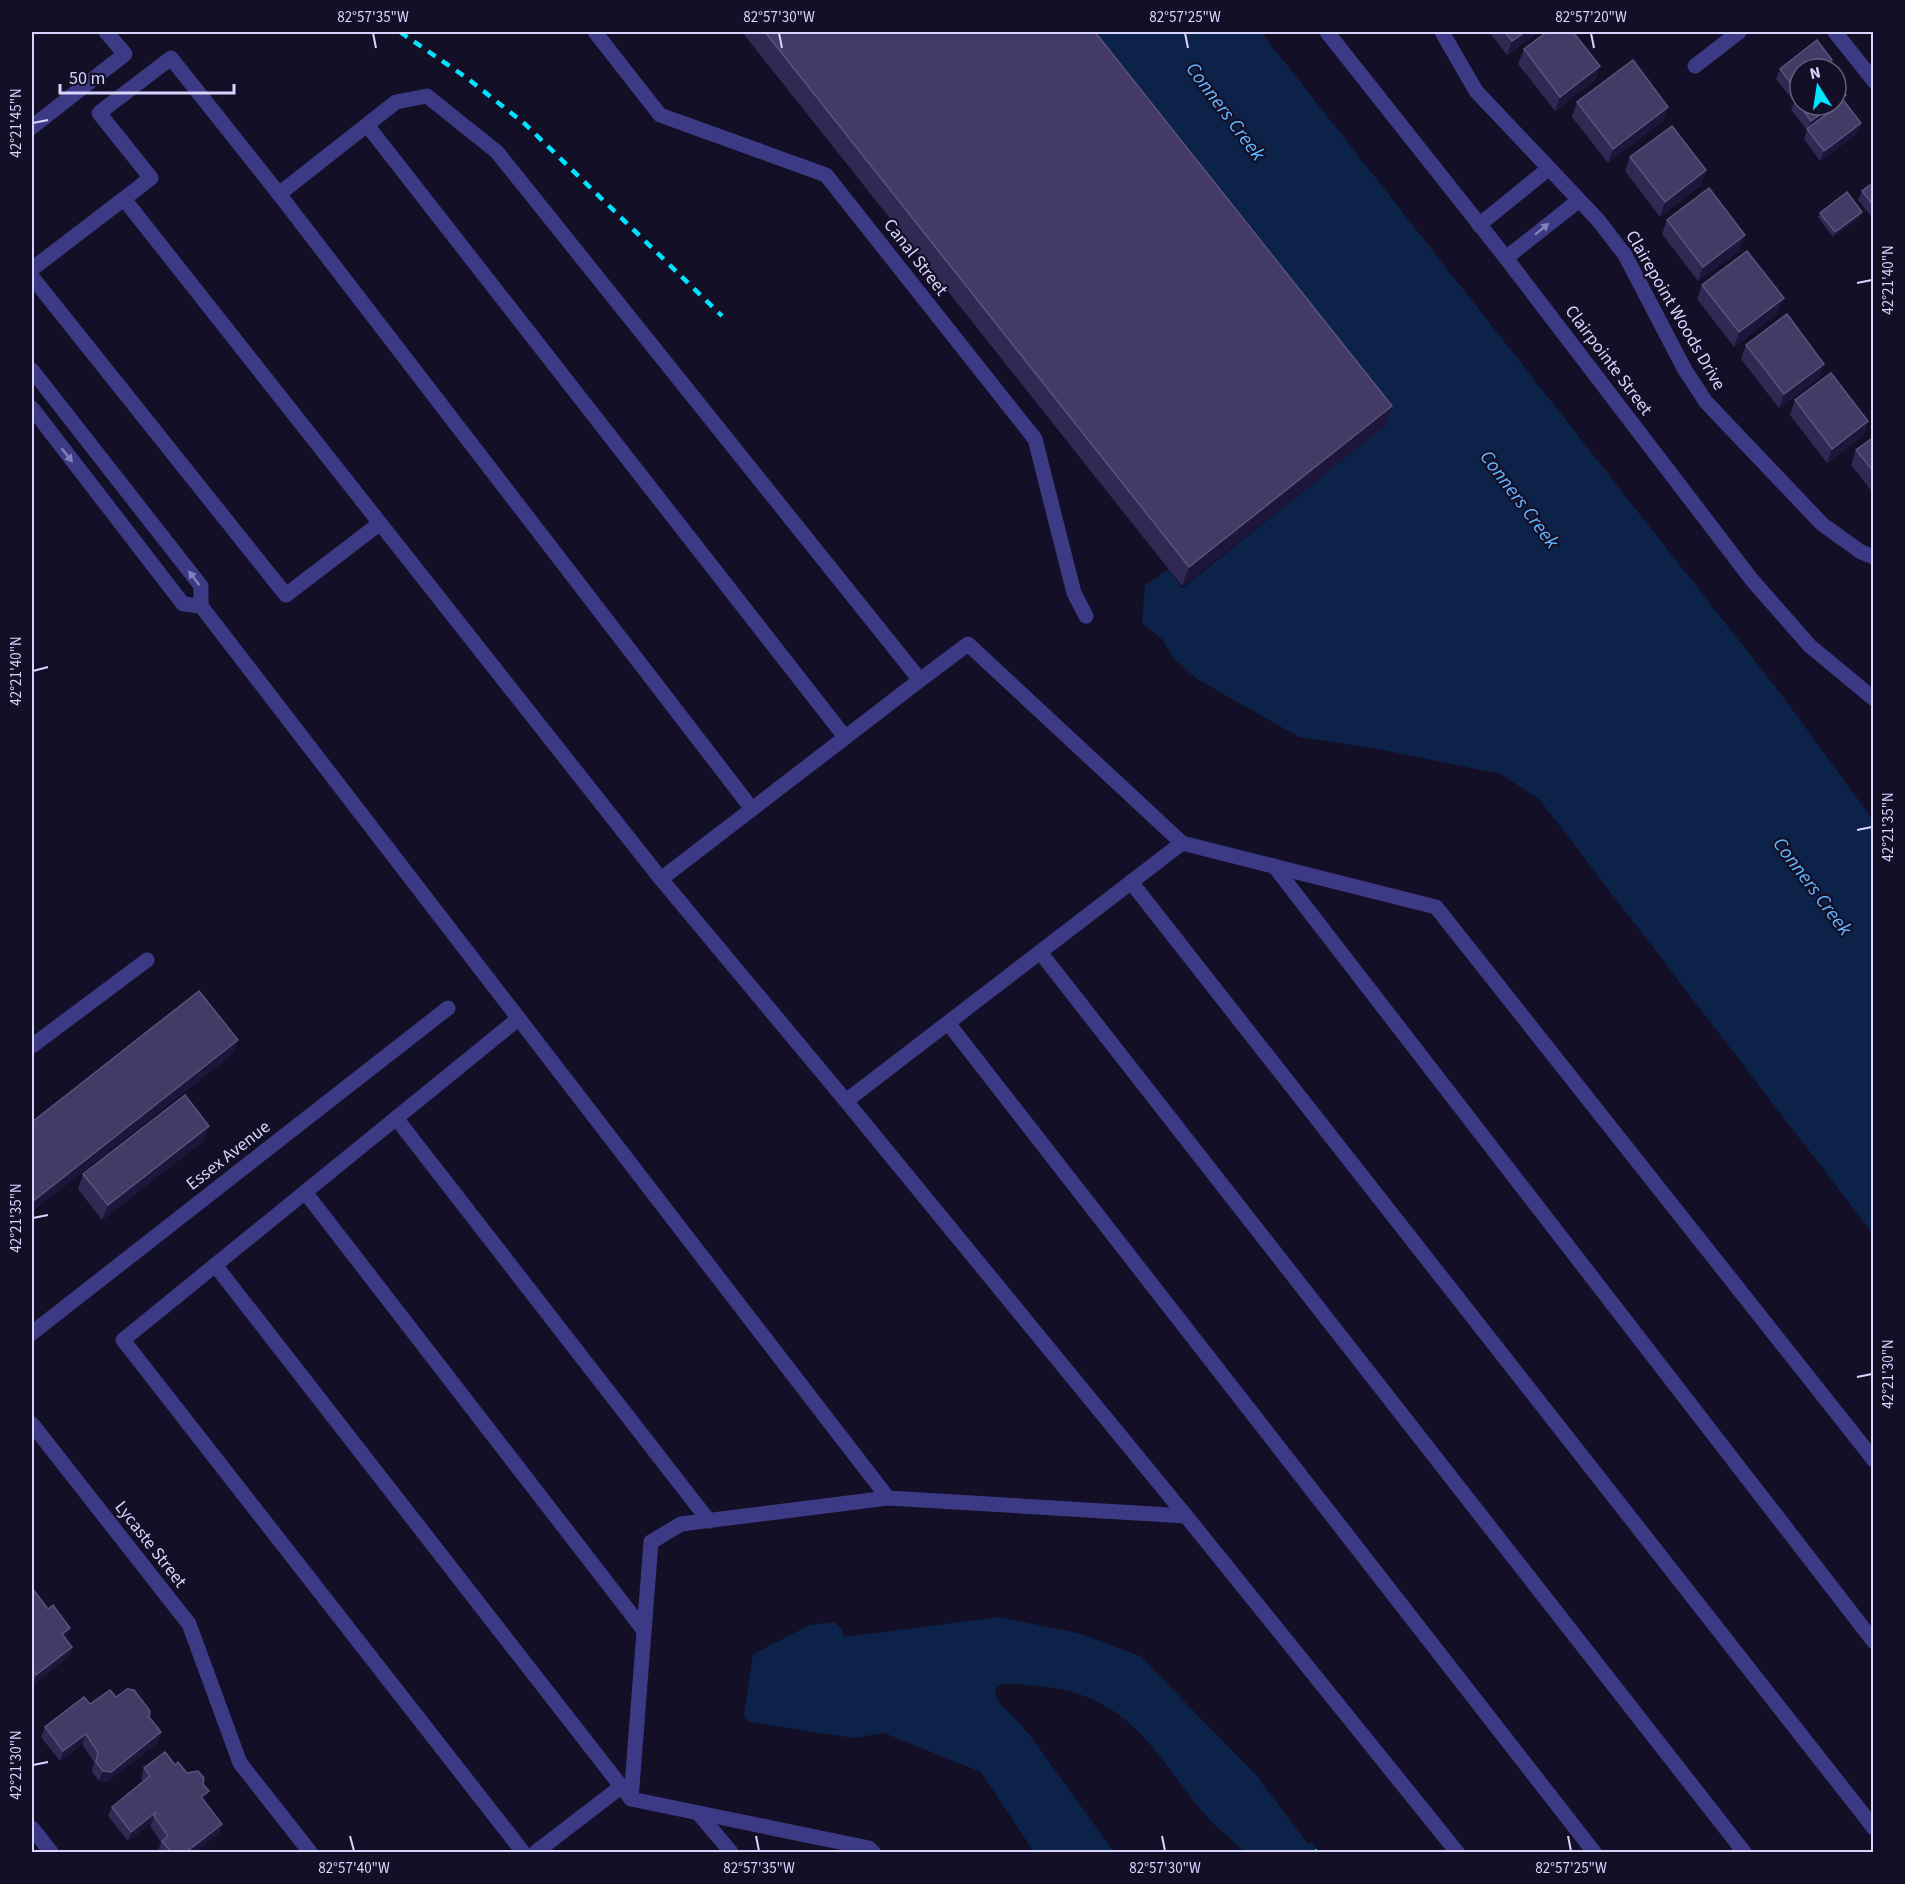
<svg xmlns="http://www.w3.org/2000/svg" width="1905" height="1884" font-family="'Source Sans 3',sans-serif">
  <style>
    .water { fill: #0c2248 }
    .lines { fill: none; stroke-linecap: round; stroke-linejoin: round }
    .path { stroke: #2fb8b0; stroke-width: 4; stroke-dasharray: 3 4.5; stroke-linecap: butt }
    .minor { stroke: #3d3a85; stroke-width: 15 }
    .rail { stroke: #00e5ff; stroke-width: 4.5; stroke-dasharray: 9 8; stroke-linecap: butt }
    .wall { fill: #312854 }
    .shaded-wall { fill: #1d163a }
    .building { fill: #433a66; stroke: #5a527e; stroke-width: 1.5 }
    .oneway { fill: #837fbc }
    .ticks { fill: none; stroke: #d9d4ff; stroke-width: 2 }
    .labels { text-anchor: middle; stroke-width: 4.5; stroke-linejoin: round; paint-order: stroke }
    .street-label { font-size: 18px; fill: #d9d4ff; stroke: #130f26 }
    .water-label { font-size: 20px; font-style: italic; fill: #62b6ff; stroke: #130f26 }
    .neatline { fill: none; stroke: #d9d4ff; stroke-width: 2 }
    .ticks-label { font-size: 15px; text-anchor: middle; fill: #d9d4ff }
  </style>
  <rect width="100%" height="100%" fill="#130f26"/>
  <g class="water">
    <polygon points="1079,32 1261,32 1781,694 1873,820 1873,1234 1539,799 1500,774 1373,748 1299,737 1197,679 1175,660 1162,639 1142,624 1145,585 1169,569 1182,588 1385,426"/>
    <path d="M999,1617L1078,1633L1140,1656L1255,1774L1308,1844L1312,1843L1319,1852H1245C1231,1839 1214,1826 1202,1811C1151,1748 1128,1694 1037,1686C1024,1685 1009,1681 997,1686L995,1693L999,1702L1029,1734L1114,1852H1034L981,1772L884,1733L853,1738L749,1722L744,1715L753,1654L810,1625L834,1622L842,1629L844,1637Z"/>
  </g>
  <g class="lines">
    <polyline class="path" points="1315,1852 1318,1850"/>
    <g class="minor">
      <polyline points="595,32 660,115 826,175 1035,439 1074,593 1086,616"/>
      <polyline points="1327,32 1506,258 1752,580 1810,646 1874,699"/>
      <polyline points="1442,32 1476,91 1598,220 1625,255 1685,370 1706,402 1822,524 1861,552 1874,557"/>
      <polyline points="1835,32 1874,81"/>
      <polyline points="1695,66 1739,32"/>
      <polyline points="367,125 845,737"/>
      <polyline points="32,127 125,54 106,32"/>
      <polyline points="279,194 752,809"/>
      <polyline points="124,199 661,879 920,680"/>
      <polyline points="1479,225 1548,169"/>
      <polyline points="1506,258 1578,201"/>
      <polyline points="32,269 151,178 99,113 171,58 279,194 396,102 427,96 497,152 920,680 968,644 1182,843 1436,907 1874,1460"/>
      <polyline points="32,277 286,595 379,524"/>
      <polyline points="32,370 201,586 201,606 183,604 32,408"/>
      <polyline points="201,606 888,1498 1186,1516 1457,1852"/>
      <polyline points="1182,843 846,1101 1186,1516"/>
      <polyline points="1274,866 1874,1642"/>
      <polyline points="661,879 846,1101"/>
      <polyline points="1131,882 1874,1828"/>
      <polyline points="1040,952 1744,1852"/>
      <polyline points="518,1019 123,1340 523,1852"/>
      <polyline points="948,1023 1594,1852"/>
      <polyline points="32,1046 147,960"/>
      <polyline points="396,1118 709,1521"/>
      <polyline points="305,1192 642,1628"/>
      <polyline points="215,1265 631,1799"/>
      <polyline points="32,1333 448,1008"/>
      <polyline points="32,1424 189,1624 240,1763 310,1852"/>
      <polyline points="698,1813 731,1852"/>
      <polyline points="32,1828 51,1852"/>
      <polyline points="536,1852 622,1786"/>
      <polyline points="873,1852 869,1848 631,1799 651,1542 681,1524 888,1498"/>
    </g>
    <polyline class="rail" points="400,32 467,78 525,124 722,316"/>
  </g>
  <g class="wall">
    <polygon points="742,32 1095,32 1392,406 1385,426 1182,586"/>
    <polygon points="1489,32 1539,32 1507,55"/>
    <polygon points="1524,49 1600,66 1594,81 1555,111 1518,64"/>
    <polygon points="1832,60 1829,69 1800,69 1800,92 1792,99 1776,79 1780,69"/>
    <polygon points="1795,100 1844,102 1858,133 1820,161 1804,139 1807,130 1791,110"/>
    <polygon points="1577,102 1663,121 1608,163 1572,117"/>
    <polygon points="1630,157 1706,170 1701,185 1660,217 1625,171"/>
    <polygon points="1874,182 1874,220 1858,200 1862,191"/>
    <polygon points="1820,213 1860,217 1833,237 1818,217"/>
    <polygon points="1667,220 1740,250 1698,281 1662,234"/>
    <polygon points="1702,285 1778,313 1734,347 1697,299"/>
    <polygon points="1746,345 1824,364 1819,378 1779,408 1741,359"/>
    <polygon points="1795,400 1868,421 1863,436 1827,463 1790,415"/>
    <polygon points="1874,437 1874,494 1851,465 1856,450"/>
    <polygon points="203,1141 102,1220 78,1189 83,1174"/>
    <polygon points="32,1588 72,1647 69,1656 33,1685 32,1683"/>
    <polygon points="116,1697 149,1717 161,1732 158,1742 107,1782 99,1781 92,1772 94,1762 82,1744 60,1761 41,1737 45,1727 90,1704"/>
    <polygon points="175,1765 203,1784 205,1801 222,1824 219,1833 195,1852 160,1852 158,1851 161,1842 150,1826 152,1822 128,1841 108,1816 112,1807 143,1782 141,1778 144,1768"/>
  </g>
  <g class="shaded-wall">
    <polygon points="1525,32 1539,32 1507,55 1512,41"/>
    <polygon points="1832,60 1829,69 1821,69"/>
    <polygon points="1600,66 1594,81 1555,111 1560,97"/>
    <polygon points="1800,85 1800,92 1792,99 1795,89"/>
    <polygon points="1846,95 1842,105 1808,131 1811,121 1833,105 1836,105 1836,103"/>
    <polygon points="1668,107 1663,121 1608,163 1613,149"/>
    <polygon points="1861,123 1858,133 1820,161 1824,151"/>
    <polygon points="1706,170 1701,185 1660,217 1665,202"/>
    <polygon points="1862,212 1860,217 1833,237 1835,232"/>
    <polygon points="1745,235 1740,250 1698,281 1703,267"/>
    <polygon points="1784,298 1778,313 1734,347 1739,332"/>
    <polygon points="1824,364 1819,378 1779,408 1784,394"/>
    <polygon points="1392,406 1385,426 1182,586 1189,567"/>
    <polygon points="1868,421 1863,436 1827,463 1832,449"/>
    <polygon points="238,1040 232,1055 32,1212 32,1202"/>
    <polygon points="209,1126 203,1141 102,1220 108,1205"/>
    <polygon points="70,1628 67,1638 59,1644 62,1634"/>
    <polygon points="72,1647 69,1656 33,1685 36,1675"/>
    <polygon points="161,1732 158,1742 107,1782 99,1781 103,1771"/>
    <polygon points="86,1734 82,1744 60,1761 63,1751"/>
    <polygon points="209,1791 205,1801 201,1797"/>
    <polygon points="156,1812 152,1822 128,1841 131,1832"/>
    <polygon points="222,1824 219,1833 195,1852 186,1852"/>
  </g>
  <g class="building">
    <polygon points="765,32 1095,32 1392,406 1189,567"/>
    <polygon points="1505,32 1525,32 1512,41"/>
    <polygon points="1547,32 1573,32 1600,66 1560,97 1524,49"/>
    <polygon points="1817,40 1832,60 1821,69 1800,69 1800,85 1795,89 1780,69"/>
    <polygon points="1633,60 1668,107 1613,149 1577,102"/>
    <polygon points="1836,82 1846,95 1836,103"/>
    <polygon points="1800,96 1800,105 1833,105 1811,121 1795,100"/>
    <polygon points="1844,101 1861,123 1824,151 1807,129"/>
    <polygon points="1672,126 1706,170 1665,202 1630,157"/>
    <polygon points="1874,182 1874,206 1862,191"/>
    <polygon points="1709,188 1745,235 1703,267 1667,220"/>
    <polygon points="1847,192 1862,212 1835,232 1820,213"/>
    <polygon points="1747,251 1784,298 1739,332 1702,285"/>
    <polygon points="1787,314 1824,364 1784,394 1746,345"/>
    <polygon points="1831,373 1868,421 1832,449 1795,400"/>
    <polygon points="1874,437 1874,472 1856,450"/>
    <polygon points="199,991 238,1040 32,1202 32,1122"/>
    <polygon points="185,1095 209,1126 108,1205 83,1174"/>
    <polygon points="32,1588 48,1609 53,1605 70,1628 62,1634 72,1647 36,1675 32,1669"/>
    <polygon points="127,1689 134,1690 150,1711 149,1717 161,1732 111,1772 103,1771 96,1762 98,1753 86,1734 63,1751 45,1727 84,1697 90,1704 110,1690 116,1697"/>
    <polygon points="165,1752 175,1765 178,1762 187,1773 198,1771 204,1778 203,1784 209,1791 201,1797 222,1824 186,1852 181,1852 179,1850 176,1852 171,1852 162,1841 168,1836 154,1816 156,1812 131,1832 112,1807 150,1776 144,1768"/>
  </g>
  <defs><path id="oneway-solid" d="M-6-.8H1V-3.2L6.5 0L1 3.2V.8H-6Z" transform="scale(1.5)"/></defs>
  <g class="oneway">
    <use href="#oneway-solid" transform="translate(1542 229) rotate(-39)"/>
    <use href="#oneway-solid" transform="translate(67 455) rotate(52)"/>
    <use href="#oneway-solid" transform="translate(194 578) rotate(-127)"/>
  </g>
  <path class="ticks" d="M373,33L376,48M779,33L782,48M1185,33L1188,48M1591,33L1594,48M33,123L48,120M1857,283L1872,280M33,671L48,667M1857,830L1872,827M33,1218L48,1215M1857,1377L1872,1374M33,1765L48,1762M350,1836L354,1851M756,1836L759,1851M1162,1836L1165,1851M1568,1836L1571,1851"/>
  <g class="labels">
    <g class="street-label">
      <text transform="translate(916 257) rotate(52)" y="6">Canal Street</text>
      <text transform="translate(1676 310) rotate(60)" y="6">Clairepoint Woods Drive</text>
      <text transform="translate(1609 360) rotate(53)" y="6">Clairpointe Street</text>
      <text transform="translate(228 1155) rotate(-38)" y="6">Essex Avenue</text>
      <text transform="translate(151 1544) rotate(52)" y="6">Lycaste Street</text>
    </g>
    <g class="water-label">
      <text transform="translate(1226 111) rotate(53)" y="7">Conners Creek</text>
      <text transform="translate(1520 499) rotate(53)" y="7">Conners Creek</text>
      <text transform="translate(1813 886) rotate(53)" y="7">Conners Creek</text>
    </g>
  </g>
  <rect width="1905" height="1884" fill="none" stroke="#130f26" stroke-width="66"/>
  <g transform="translate(1818 87) rotate(348)"><circle r="28" fill="#130f26" stroke="#625e7d" stroke-width="1.5"/>
  <path d="M0-4.5L10 22L0 15L-10 22Z" fill="#00e5ff"/>
  <text y="-9" font-size="16" font-weight="bold" text-anchor="middle" fill="#d9d4ff">N</text>
  </g>
  <path d="M60 84v9h174v-9" fill="none" stroke="#d9d4ff" stroke-width="3"/>
  <text x="69" y="84" font-size="18" fill="#d9d4ff" stroke="#130f26" stroke-width="4.5" paint-order="stroke">50 m</text>
  <rect x="33" y="33" width="1839" height="1818" class="neatline"/>
  <g class="ticks-label">
    <text x="373" y="22">82°57'35"W</text>
    <text x="779" y="22">82°57'30"W</text>
    <text x="1185" y="22">82°57'25"W</text>
    <text x="1591" y="22">82°57'20"W</text>
    <text transform="translate(16 123) rotate(-90)" y="5">42°21'45"N</text>
    <text transform="translate(1888 280) rotate(-90)" y="5">42°21'40"N</text>
    <text transform="translate(16 671) rotate(-90)" y="5">42°21'40"N</text>
    <text transform="translate(1888 827) rotate(-90)" y="5">42°21'35"N</text>
    <text transform="translate(16 1218) rotate(-90)" y="5">42°21'35"N</text>
    <text transform="translate(1888 1374) rotate(-90)" y="5">42°21'30"N</text>
    <text transform="translate(16 1765) rotate(-90)" y="5">42°21'30"N</text>
    <text x="354" y="1873">82°57'40"W</text>
    <text x="759" y="1873">82°57'35"W</text>
    <text x="1165" y="1873">82°57'30"W</text>
    <text x="1571" y="1873">82°57'25"W</text>
  </g>
</svg>
